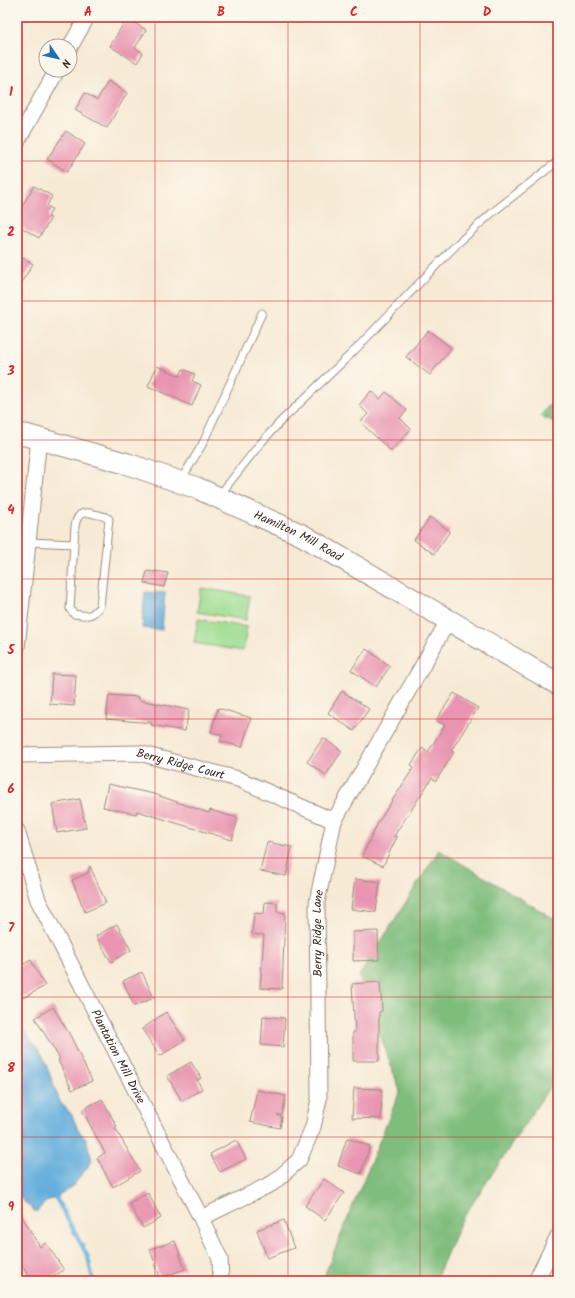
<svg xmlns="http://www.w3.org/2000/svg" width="575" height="1298" font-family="Kalam,sans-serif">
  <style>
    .green { fill: #9fde93; stroke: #6d8458 }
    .forest { fill: #7fbd7d; stroke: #5d744e }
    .water { fill: #65afdd; stroke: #506c7e }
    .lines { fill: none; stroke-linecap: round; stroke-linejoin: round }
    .stream { stroke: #65afdd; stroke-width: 4 }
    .building { fill: #e994b0 }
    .service-casing { stroke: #998a7a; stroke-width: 9 }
    .minor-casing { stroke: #998a7a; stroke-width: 17 }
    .secondary-casing { stroke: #998a7a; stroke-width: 23 }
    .service { stroke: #fff; stroke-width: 7 }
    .minor { stroke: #fff; stroke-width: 15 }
    .secondary { stroke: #fff; stroke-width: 21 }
    .grid { fill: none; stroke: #d62828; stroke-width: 1; stroke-opacity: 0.55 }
    .labels { text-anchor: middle; stroke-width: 4; stroke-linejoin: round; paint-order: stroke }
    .street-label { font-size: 12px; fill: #3b2a1e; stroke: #fbf7ec }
    .neatline { fill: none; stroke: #d62828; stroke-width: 1.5 }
    .grid-label { font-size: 13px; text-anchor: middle; font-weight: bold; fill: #d62828 }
  </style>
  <rect width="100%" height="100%" fill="#fbf7ec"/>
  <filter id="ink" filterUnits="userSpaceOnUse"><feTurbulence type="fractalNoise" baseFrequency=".025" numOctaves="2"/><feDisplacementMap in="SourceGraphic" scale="8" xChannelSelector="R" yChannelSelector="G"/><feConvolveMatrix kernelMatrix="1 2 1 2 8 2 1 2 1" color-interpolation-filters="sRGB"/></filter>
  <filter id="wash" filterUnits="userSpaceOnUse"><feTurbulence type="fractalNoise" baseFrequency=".012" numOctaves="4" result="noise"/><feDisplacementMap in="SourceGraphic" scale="16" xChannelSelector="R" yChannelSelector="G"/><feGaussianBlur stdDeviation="0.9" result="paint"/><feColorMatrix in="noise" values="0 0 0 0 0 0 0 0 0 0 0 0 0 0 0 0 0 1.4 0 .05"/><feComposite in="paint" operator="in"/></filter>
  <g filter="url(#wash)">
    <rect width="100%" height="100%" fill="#f7ead5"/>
    <g class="green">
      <polygon points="201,588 250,596 246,620 197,612"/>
      <polygon points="198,619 247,627 243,651 194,643"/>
    </g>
    <g class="forest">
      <polygon points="558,392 558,424 541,416"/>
      <polygon points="439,850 558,921 558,1074 461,1221 435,1281 322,1281 400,1091 359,976"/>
    </g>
    <g class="water">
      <polygon points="145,592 165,593 162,630 142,628"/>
      <polygon points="17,1022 42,1054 60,1102 72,1115 78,1130 86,1138 92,1161 72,1187 59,1196 47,1201 36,1212 21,1199 17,1191"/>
    </g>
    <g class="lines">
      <polyline class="stream" points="56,1198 88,1257 93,1281"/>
    </g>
    <g id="blocks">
      <g class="building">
        <polygon points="127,18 146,30 135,48 143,53 137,63 110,46"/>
        <polygon points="108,81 127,93 107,128 75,110 85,93 97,100"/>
        <polygon points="66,131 85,144 67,172 47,159"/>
        <polygon points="34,186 52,196 47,206 52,209 48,217 51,218 39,238 17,225 17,214"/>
        <polygon points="17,254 33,264 17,289"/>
        <polygon points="428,330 451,348 430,375 406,357"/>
        <polygon points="157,366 180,376 183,369 195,374 192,381 201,385 192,406 148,386"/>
        <polygon points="371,391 380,399 386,392 407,410 400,418 411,429 391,451 360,422 368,414 359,405"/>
        <polygon points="430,517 450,531 434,554 414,540"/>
        <polygon points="147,571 155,572 155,571 168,573 164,587 144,583"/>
        <polygon points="366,649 390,666 376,687 351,670"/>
        <polygon points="52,674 76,675 74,706 50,704"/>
        <polygon points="342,691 369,709 354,731 328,713"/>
        <polygon points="454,693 478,708 451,751 454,752 436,781 432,778 394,836 397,837 383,866 362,856 379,821 414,767 411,765 422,748 428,752 445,725 436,720"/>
        <polygon points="109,695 139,697 139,700 189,710 185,731 151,725 152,723 106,719"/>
        <polygon points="218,708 251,718 242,747 220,741 222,735 211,732"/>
        <polygon points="323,738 342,751 326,775 307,762"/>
        <polygon points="108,784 154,794 209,813 210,810 238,818 232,840 137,811 136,814 103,807"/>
        <polygon points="80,799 86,828 57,833 52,804"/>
        <polygon points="267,842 292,847 286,876 260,871"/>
        <polygon points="90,866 106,903 85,912 72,880 88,873"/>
        <polygon points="355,879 380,882 376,912 351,909"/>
        <polygon points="265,902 277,903 277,912 285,913 282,989 260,988 264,935 252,934 254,913 264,914"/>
        <polygon points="117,924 131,950 111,962 96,936"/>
        <polygon points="378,931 379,960 353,961 353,932"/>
        <polygon points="31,960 45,986 23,998 17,988 17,968"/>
        <polygon points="142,972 154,998 134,1006 123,981"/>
        <polygon points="380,982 382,1011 379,1012 379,1061 353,1061 353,1032 355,1032 352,984"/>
        <polygon points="53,1007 70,1035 92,1081 72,1090 58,1060 60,1059 35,1018"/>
        <polygon points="166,1012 185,1040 160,1056 142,1029"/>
        <polygon points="263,1016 285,1018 283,1047 261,1045"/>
        <polygon points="191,1062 201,1078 197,1080 202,1089 182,1101 167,1076"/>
        <polygon points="354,1088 382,1089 381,1119 352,1118"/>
        <polygon points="257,1090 286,1096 282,1115 277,1115 282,1117 280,1128 250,1122"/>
        <polygon points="102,1099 117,1127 115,1128 140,1171 113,1187 97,1158 105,1153 82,1110"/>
        <polygon points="347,1138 370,1146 361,1174 338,1166"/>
        <polygon points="236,1140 246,1159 220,1172 210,1154"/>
        <polygon points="324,1179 344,1193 325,1220 305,1206"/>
        <polygon points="148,1193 161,1218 143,1228 129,1203"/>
        <polygon points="17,1208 40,1247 46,1243 64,1270 47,1281 32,1281 17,1258"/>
        <polygon points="284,1220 294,1248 267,1258 257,1230"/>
        <polygon points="175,1241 185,1269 160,1278 150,1249"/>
      </g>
    </g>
  </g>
  <g filter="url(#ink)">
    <use href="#blocks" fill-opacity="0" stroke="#998a7a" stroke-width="1"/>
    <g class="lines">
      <g class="service-casing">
        <g id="service">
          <polyline points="181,480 202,445 262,313"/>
          <polyline points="219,496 259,445 281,421 352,353 457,244 493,212 558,161"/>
          <path d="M28,542L74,544C75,532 72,510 90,513C97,515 103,515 109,519L100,606C92,617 88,616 74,614L70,609L74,544"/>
        </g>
      </g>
      <g class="minor-casing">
        <g id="minor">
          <polyline points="70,47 87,17"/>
          <polyline points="17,142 57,70"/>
          <polyline points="17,647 39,438"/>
          <path id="s1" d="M17,755L139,753L238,779L334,821"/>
          <path id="s2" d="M17,831L38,900L201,1218L220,1259L221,1281"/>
          <path id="s3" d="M201,1218L273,1183L299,1160L313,1127L319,1099L317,902L334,821L448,621"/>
          <polyline points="536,1281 558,1236"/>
        </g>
      </g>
      <g class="secondary-casing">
        <g id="secondary">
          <path id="s4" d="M17,435H26L128,464L197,488L302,535L558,684"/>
        </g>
      </g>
      <use href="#service" class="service"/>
      <use href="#minor" class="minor"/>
      <use href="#secondary" class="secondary"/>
    </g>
  </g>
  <path class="grid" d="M155,17V1281M288,17V1281M420,17V1281M17,161H558M17,301H558M17,440H558M17,579H558M17,719H558M17,858H558M17,997H558M17,1137H558"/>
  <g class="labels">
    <g class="street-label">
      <text dy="4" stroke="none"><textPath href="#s4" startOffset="300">Hamilton Mill Road</textPath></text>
      <text dy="4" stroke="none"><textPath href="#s1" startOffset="165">Berry Ridge Court</textPath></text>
      <text dy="4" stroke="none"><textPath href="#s3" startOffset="345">Berry Ridge Lane</textPath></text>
      <text dy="4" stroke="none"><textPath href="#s2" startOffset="248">Plantation Mill Drive</textPath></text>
    </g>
  </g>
  <rect width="575" height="1298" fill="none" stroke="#fbf7ec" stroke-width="44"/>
  <g transform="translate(58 58) rotate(124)"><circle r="19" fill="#fbf7ec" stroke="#aea59a"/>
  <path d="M0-3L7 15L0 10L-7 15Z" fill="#1f6fb2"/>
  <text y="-6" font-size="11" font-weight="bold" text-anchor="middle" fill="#3b2a1e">N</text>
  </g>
  <rect x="22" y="22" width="531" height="1254" class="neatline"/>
  <g class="grid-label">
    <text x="88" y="16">A</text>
    <text x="221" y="16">B</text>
    <text x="354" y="16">C</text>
    <text x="487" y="16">D</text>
    <text x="11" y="96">1</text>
    <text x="11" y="236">2</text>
    <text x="11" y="375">3</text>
    <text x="11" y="514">4</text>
    <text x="11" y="654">5</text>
    <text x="11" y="793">6</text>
    <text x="11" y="932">7</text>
    <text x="11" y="1072">8</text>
    <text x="11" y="1211">9</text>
  </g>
</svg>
